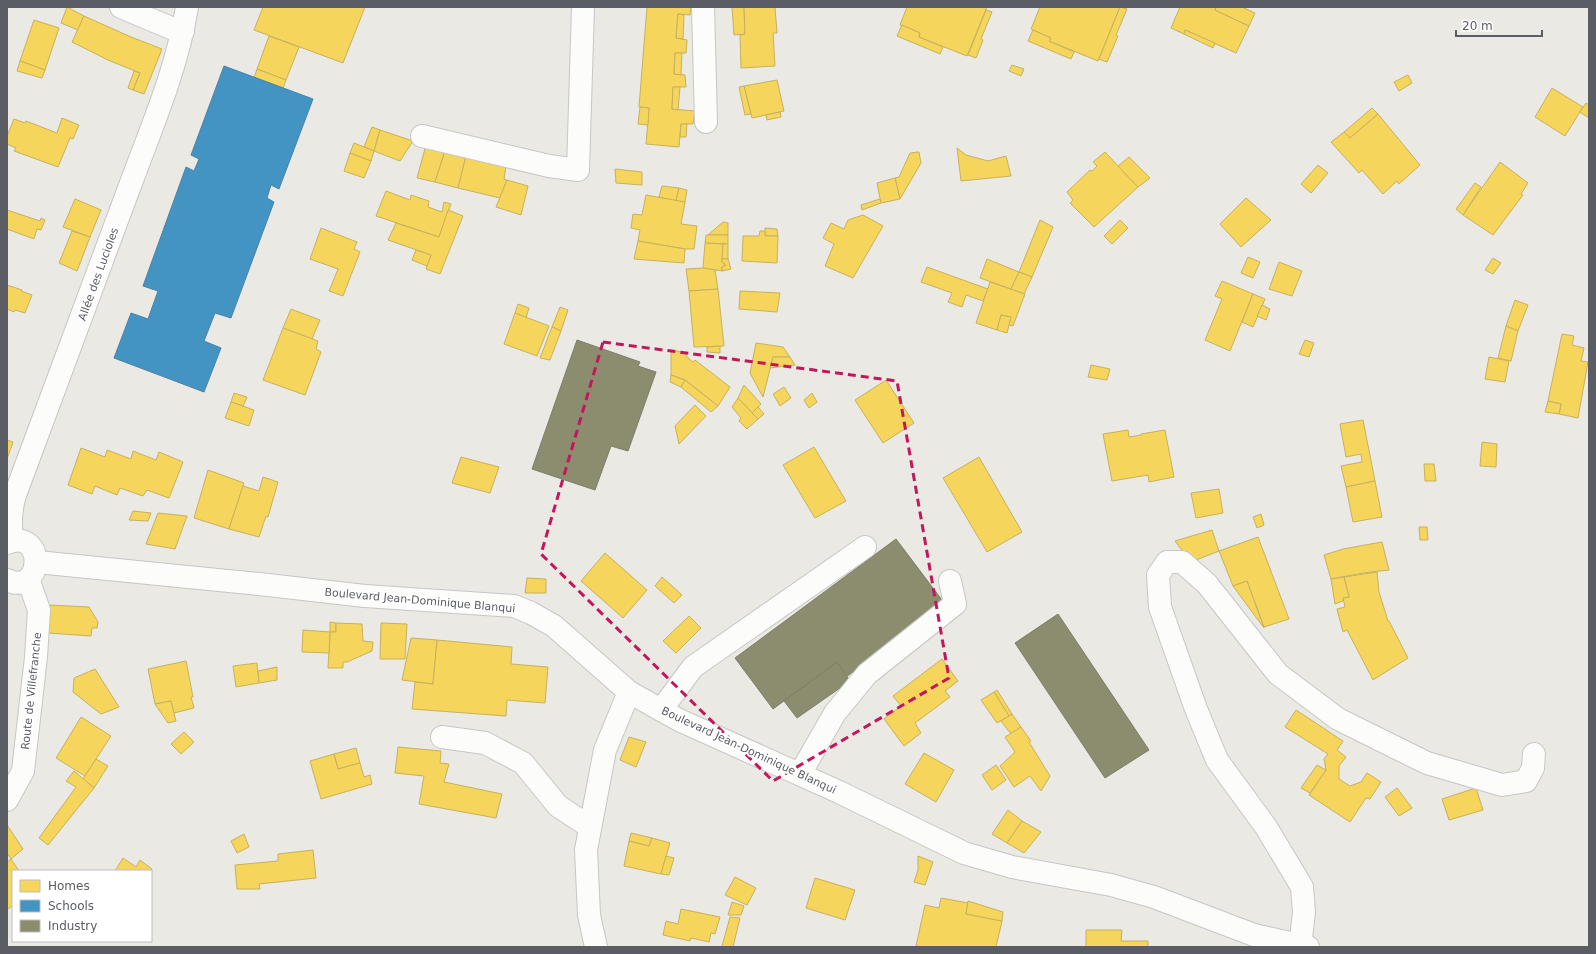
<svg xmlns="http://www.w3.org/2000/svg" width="1596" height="954" font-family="'DejaVu Sans',sans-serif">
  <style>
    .homes { fill: #f6d55c; stroke: #c7b15e }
    .schools { fill: #4393c3; stroke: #4a83a6 }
    .industry { fill: #8c8c6e; stroke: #7d7e6b }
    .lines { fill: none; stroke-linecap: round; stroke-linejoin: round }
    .minor-casing { stroke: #c6c6c5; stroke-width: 24 }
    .minor { stroke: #fcfcfb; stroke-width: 22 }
    .marked { fill: none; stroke: #c2185b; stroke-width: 3; stroke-dasharray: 8 5; stroke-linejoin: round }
    .labels { text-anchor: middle; stroke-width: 4; stroke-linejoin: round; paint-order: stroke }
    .street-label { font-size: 11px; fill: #5a5d63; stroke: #fff }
  </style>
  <rect width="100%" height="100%" fill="#eae9e4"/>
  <g class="homes">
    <polygon points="67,7 84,16 78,30 61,23"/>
    <polygon points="263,7 365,7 343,63 254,30"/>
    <polygon points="647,7 691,7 690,15 678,14 676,38 687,40 686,53 675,53 674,74 685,75 686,87 673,87 672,109 695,111 693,124 681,124 679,147 646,144 649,108 639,107"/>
    <polygon points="732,7 744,7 745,34 734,35"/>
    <polygon points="744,7 775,7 777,33 773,33 775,66 741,68 740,35 745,34"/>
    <polygon points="907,7 987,7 967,56 919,37 920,33 900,25"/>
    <polygon points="1040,7 1120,7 1098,61 1049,41 1051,38 1031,29"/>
    <polygon points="1120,7 1127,9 1116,35 1118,36 1107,62 1099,59"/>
    <polygon points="1180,7 1216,7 1215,10 1249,26 1236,53 1185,30 1184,34 1171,28"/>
    <polygon points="1216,7 1242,7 1255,13 1249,26 1215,10"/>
    <polygon points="986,10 992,12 981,39 983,40 976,58 968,55"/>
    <polygon points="678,14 684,15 683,39 676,38"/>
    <polygon points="84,16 131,37 162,49 144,94 133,90 140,73 108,60 72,42"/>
    <polygon points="34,20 59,28 45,70 20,61"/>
    <polygon points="902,25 920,33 919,37 943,47 940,54 897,36"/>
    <polygon points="1033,30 1051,38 1049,41 1074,52 1071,59 1028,41"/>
    <polygon points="1185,30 1215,43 1213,48 1184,34"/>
    <polygon points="269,36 299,47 286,80 257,69"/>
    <polygon points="675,53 682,53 681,75 674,74"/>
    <polygon points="20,61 45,70 42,78 17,71"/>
    <polygon points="1012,65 1024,69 1021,76 1009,71"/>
    <polygon points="257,69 286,80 283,88 254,78"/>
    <polygon points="134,71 140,73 133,90 128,88"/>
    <polygon points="1408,75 1412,83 1399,91 1394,82"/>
    <polygon points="777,80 784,111 752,118 744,86"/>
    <polygon points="744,86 751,114 745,115 739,87"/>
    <polygon points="673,87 680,87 678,110 672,109"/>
    <polygon points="1552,88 1583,107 1565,136 1535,117"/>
    <polygon points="1586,103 1589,105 1589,118 1580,112"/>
    <polygon points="640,107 649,108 648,125 638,124"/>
    <polygon points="1372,108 1378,114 1350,138 1344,132"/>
    <polygon points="780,112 781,117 767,120 766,115"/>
    <polygon points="1378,114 1420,165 1399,184 1397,181 1383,194 1362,170 1359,173 1331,142 1344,132 1350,138"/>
    <polygon points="62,118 79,125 73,139 70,138 58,167 14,151 16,148 7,144 7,136 14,119 25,123 26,121 57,133"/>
    <polygon points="681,124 687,124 686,137 680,137"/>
    <polygon points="372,127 380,130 374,151 364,147"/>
    <polygon points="380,130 413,141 400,161 374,151"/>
    <polygon points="354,143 374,151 371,161 350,153"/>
    <polygon points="426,145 445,151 435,182 417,178"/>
    <polygon points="957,148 966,155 988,161 1006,156 1011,176 961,181"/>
    <polygon points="445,151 466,156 458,188 435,182"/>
    <polygon points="918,152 919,152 921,163 900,199 895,178 899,177 910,153"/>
    <polygon points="1105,152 1138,187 1094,227 1070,203 1073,200 1067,192 1090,170 1092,171 1097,166 1093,162"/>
    <polygon points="350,153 371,161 364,178 344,171"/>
    <polygon points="466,156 506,166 504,179 507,180 500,198 458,188"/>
    <polygon points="1129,157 1150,178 1138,187 1118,166"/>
    <polygon points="1500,162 1528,183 1521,194 1523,195 1493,235 1463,215"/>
    <polygon points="1318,165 1328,173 1311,193 1301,184"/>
    <polygon points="615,169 642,172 642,185 616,183"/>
    <polygon points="895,178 900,199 881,203 877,183"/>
    <polygon points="507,180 528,186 521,215 496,207"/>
    <polygon points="1475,183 1481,187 1463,215 1456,209"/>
    <polygon points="662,186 679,188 676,201 659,197"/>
    <polygon points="679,188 687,190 685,202 676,201"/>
    <polygon points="386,191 410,200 411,195 429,201 428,207 442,212 444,202 451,204 439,237 376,216"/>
    <polygon points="646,195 685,202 681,224 697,226 694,249 685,249 638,241 640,230 631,228 633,214 642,215"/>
    <polygon points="1246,198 1271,220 1241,247 1220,224"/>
    <polygon points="75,199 101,210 90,237 63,227"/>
    <polygon points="880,199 881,203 862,210 861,205"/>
    <polygon points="7,210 40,221 41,218 45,220 41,230 37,229 34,239 7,229"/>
    <polygon points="448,210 463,216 440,274 426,269 431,255 388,240 396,223 439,237"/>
    <polygon points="863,215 883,226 853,278 825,266 834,244 823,238 831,223 844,229 848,220"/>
    <polygon points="1040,220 1053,227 1032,277 1019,272"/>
    <polygon points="1120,220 1128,228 1112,244 1104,236"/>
    <polygon points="723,222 728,223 728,235 708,235"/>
    <polygon points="321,228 357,242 354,249 360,252 343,296 329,291 338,269 310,259"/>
    <polygon points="765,228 777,229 778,236 765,236"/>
    <polygon points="72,231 90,237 77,271 59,263"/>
    <polygon points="760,231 765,231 765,236 778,236 777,263 742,261 743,236 759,236"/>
    <polygon points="706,235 728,235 728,244 705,243"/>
    <polygon points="638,241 685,249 684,263 634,259"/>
    <polygon points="705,243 723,244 722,262 726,265 722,267 722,271 703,268"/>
    <polygon points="723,244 728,244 728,259 722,259"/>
    <polygon points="416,250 431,255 427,266 412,260"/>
    <polygon points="1248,257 1260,262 1253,278 1241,273"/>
    <polygon points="1493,258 1501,263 1493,274 1485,270"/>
    <polygon points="722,259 728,259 731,269 722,271 722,267 726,265 722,262"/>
    <polygon points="987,259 1019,272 1011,289 980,278"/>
    <polygon points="1279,262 1302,271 1292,296 1269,289"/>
    <polygon points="927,267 988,289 983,301 966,295 962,307 948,302 952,293 921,282"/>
    <polygon points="703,268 715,270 718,289 689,291 686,269"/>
    <polygon points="1019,272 1032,277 1024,294 1011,289"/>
    <polygon points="1222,281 1253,294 1230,351 1205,340 1222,299 1215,296"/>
    <polygon points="990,282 1025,294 1013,326 1009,325 1011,317 1001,315 997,330 976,323"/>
    <polygon points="7,285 22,290 21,291 32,295 25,313 15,310 14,312 7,309"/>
    <polygon points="718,289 724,346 694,347 689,291"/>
    <polygon points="740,291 780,293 777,312 739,309"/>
    <polygon points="1253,294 1265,299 1253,327 1242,322"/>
    <polygon points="1515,300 1528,305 1518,331 1506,326"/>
    <polygon points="518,304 529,308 526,318 515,313"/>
    <polygon points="1262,305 1270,309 1266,320 1257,316"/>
    <polygon points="560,307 568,310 561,331 552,327"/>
    <polygon points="291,309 320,320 312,339 283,328"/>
    <polygon points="515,313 549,326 537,356 504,344"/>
    <polygon points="1001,315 1011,317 1007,333 997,330"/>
    <polygon points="1506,326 1518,331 1511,361 1498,358"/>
    <polygon points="552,327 561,331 550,360 540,358"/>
    <polygon points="283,328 318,341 316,349 321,352 305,395 263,380"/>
    <polygon points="1562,334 1574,336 1572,345 1584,348 1581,361 1588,362 1578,418 1559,414 1561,404 1548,401"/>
    <polygon points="1305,340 1314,343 1309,357 1299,354"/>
    <polygon points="756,343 783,347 790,357 773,357 763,397 750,373"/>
    <polygon points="720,346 720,353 707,352 707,347"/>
    <polygon points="671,350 686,353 686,356 693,362 695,360 730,387 718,406 685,380 671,375"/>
    <polygon points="773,357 790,357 795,365 770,368"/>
    <polygon points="1489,357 1509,361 1505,382 1485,379"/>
    <polygon points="1091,365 1110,369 1107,380 1088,377"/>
    <polygon points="671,375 685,380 681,387 670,382"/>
    <polygon points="685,380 718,406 711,412 681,387"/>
    <polygon points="886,380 914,423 883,443 855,400"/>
    <polygon points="744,385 761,404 752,413 738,398"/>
    <polygon points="784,387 791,398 780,406 773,394"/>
    <polygon points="234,393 247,397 243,406 231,402"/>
    <polygon points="812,393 817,402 809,408 804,400"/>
    <polygon points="738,398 758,419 747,429 739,421 741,418 732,407"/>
    <polygon points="1548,401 1561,404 1559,414 1545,412"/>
    <polygon points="231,402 254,410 249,426 225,418"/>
    <polygon points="695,405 706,416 679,444 675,426"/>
    <polygon points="758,407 764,414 758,419 752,413"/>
    <polygon points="1363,420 1375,481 1346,487 1341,466 1362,462 1361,454 1346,457 1340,424"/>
    <polygon points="1128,430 1129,437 1141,435 1141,434 1165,430 1174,477 1149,482 1148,475 1112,481 1103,434"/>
    <polygon points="7,440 13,442 7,459"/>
    <polygon points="1482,442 1497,444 1496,467 1480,466"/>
    <polygon points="814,447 846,501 815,518 783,465"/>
    <polygon points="81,448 105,457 107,450 131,459 133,451 156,460 159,452 183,462 169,498 147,490 143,496 120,488 117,495 95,486 92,494 68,485"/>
    <polygon points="461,457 499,467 490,493 452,483"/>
    <polygon points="979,457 1022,532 987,552 943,478"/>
    <polygon points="1424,464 1434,464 1436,481 1425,481"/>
    <polygon points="208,470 244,483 229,529 194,518"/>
    <polygon points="263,477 278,482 268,517 266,516 259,537 229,529 243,486 259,491"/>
    <polygon points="1375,481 1382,517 1353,522 1346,487"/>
    <polygon points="1219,489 1223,513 1196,518 1191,493"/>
    <polygon points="133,511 151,513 148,521 129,520"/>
    <polygon points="158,513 187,516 175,549 146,544"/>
    <polygon points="1261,514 1264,525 1257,528 1253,517"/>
    <polygon points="1419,527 1427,527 1428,540 1420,540"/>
    <polygon points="1212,530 1219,551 1191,562 1175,541"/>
    <polygon points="1258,537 1289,619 1264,627 1247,581 1233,586 1219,551"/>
    <polygon points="1382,542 1389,570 1363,573 1331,579 1324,555 1343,549"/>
    <polygon points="605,553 647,590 623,618 581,581"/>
    <polygon points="1377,572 1379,592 1388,621 1389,621 1408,658 1373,680 1347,630 1343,632 1337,609 1345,607 1343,598 1349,597 1344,577"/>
    <polygon points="662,577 682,595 674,603 655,586"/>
    <polygon points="1344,577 1349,597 1343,598 1343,601 1335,604 1331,579"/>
    <polygon points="527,578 546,579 546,593 525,593"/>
    <polygon points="1247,581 1264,628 1233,586"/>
    <polygon points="50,605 89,607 98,622 97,628 92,628 91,636 48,633"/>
    <polygon points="689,616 701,628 676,653 663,641"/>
    <polygon points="330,622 336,623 336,632 330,632"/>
    <polygon points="336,623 362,624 363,641 373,642 372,651 347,662 343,662 343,668 328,668 330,632 336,632"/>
    <polygon points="381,623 407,624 405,659 380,659"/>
    <polygon points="303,630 330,632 329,653 302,652"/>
    <polygon points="411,638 437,640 433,684 402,680"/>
    <polygon points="437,640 512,647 511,664 548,667 545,703 507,700 506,716 412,709 415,682 433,684"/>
    <polygon points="942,659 958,681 945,691 950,697 915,723 921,733 904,746 884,719 901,706 893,696"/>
    <polygon points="186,661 193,697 191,697 194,708 174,713 171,701 155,704 148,669"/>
    <polygon points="257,663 259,683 236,687 233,666"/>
    <polygon points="277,667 277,680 259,683 258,671"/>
    <polygon points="95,669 119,707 101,714 73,692 74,678"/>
    <polygon points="997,690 1012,714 1009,716 994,692"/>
    <polygon points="994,692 1009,716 997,723 981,700"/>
    <polygon points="171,701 176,721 168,723 155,704"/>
    <polygon points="1296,710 1343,741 1337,750 1346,757 1339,766 1339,779 1350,786 1361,782 1367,773 1381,782 1370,799 1366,798 1350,822 1309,795 1326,770 1324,759 1328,754 1285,727"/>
    <polygon points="1012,714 1021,727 1011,734 1001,721"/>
    <polygon points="81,717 111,736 85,776 56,758"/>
    <polygon points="1021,727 1031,741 1029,742 1050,776 1041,791 1030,776 1014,787 1000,766 1015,752 1005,737"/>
    <polygon points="184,732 194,742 181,754 171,744"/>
    <polygon points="629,737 646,742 636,767 620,760"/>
    <polygon points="398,747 441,751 440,763 449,764 444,782 502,794 496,818 419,804 424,776 395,773"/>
    <polygon points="356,748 360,763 338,769 334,754"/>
    <polygon points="924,753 954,770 936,802 905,784"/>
    <polygon points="334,754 338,769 360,763 364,777 370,775 372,784 321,799 310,761"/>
    <polygon points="96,759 108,766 94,788 83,779"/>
    <polygon points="996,765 1006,780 992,790 982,775"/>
    <polygon points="1317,765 1326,770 1310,793 1301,788"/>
    <polygon points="74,771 94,788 48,845 39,838 76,787 66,781"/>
    <polygon points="1397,788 1412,808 1399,816 1385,797"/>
    <polygon points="1476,788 1483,810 1449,820 1442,799"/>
    <polygon points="1008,810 1022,821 1007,843 992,834"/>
    <polygon points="1022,821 1041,832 1024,853 1007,843"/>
    <polygon points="7,825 23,849 11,859 7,853"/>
    <polygon points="631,833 652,838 649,846 629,841"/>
    <polygon points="244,834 249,847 237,853 231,841"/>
    <polygon points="652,838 670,843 661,874 624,866 629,841 649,846"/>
    <polygon points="313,850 316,878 259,884 260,889 237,889 235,865 278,861 278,854"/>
    <polygon points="666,856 674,858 669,875 661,874"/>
    <polygon points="918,856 933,862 925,885 914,882 918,870"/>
    <polygon points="123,858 136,867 140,860 152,869 151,871 115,871"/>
    <polygon points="11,859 19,871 13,871 13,905 7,910 7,862"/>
    <polygon points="735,877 756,888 747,905 725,895"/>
    <polygon points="815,878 855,890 845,920 806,908"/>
    <polygon points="941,898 968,903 966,914 1002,921 996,947 923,947 916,946 925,905 939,908"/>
    <polygon points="968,901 1003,912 1002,921 966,914"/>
    <polygon points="732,902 744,906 741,915 728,915"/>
    <polygon points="681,909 720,917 715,934 711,933 709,942 691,938 690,941 663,935 666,921 678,924"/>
    <polygon points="730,917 740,918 733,947 724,947 722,946"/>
    <polygon points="1086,930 1122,930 1121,941 1148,941 1148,947 1086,947"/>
  </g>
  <polygon class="schools" points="224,66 313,99 279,189 271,185 267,198 274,202 231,318 215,313 204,341 221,348 204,392 114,358 131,313 148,319 158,291 143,286 186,167 194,171 199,159 191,155"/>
  <g class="industry">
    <polygon points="577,340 640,362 638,366 656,372 628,451 611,446 595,490 532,469"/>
    <polygon points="896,539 945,604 846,677 837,662 773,709 735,658"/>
    <polygon points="1058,614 1149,750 1105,778 1015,643"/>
    <polygon points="837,662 850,681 797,718 784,701"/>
  </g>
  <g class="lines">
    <g class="minor-casing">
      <g id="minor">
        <polyline points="121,7 171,28 183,31"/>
        <polyline points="703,7 706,122"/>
        <polyline points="422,136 549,166 578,170 583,7"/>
        <path d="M12,541C10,525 10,511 15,495C53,394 91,293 128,191C150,131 177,70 187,7"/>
        <path d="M7,543C46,527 44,597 7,580"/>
        <polyline points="37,562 259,584 365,596 514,606 531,613 554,626 629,692 679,720 839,792 964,853 1012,867 1111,885 1154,897 1254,935 1308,947"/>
        <polyline points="661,710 693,667 865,547"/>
        <polyline points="442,737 485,743 523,763 558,806 590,827"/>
        <polyline points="800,774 835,713 867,674 955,604 950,581"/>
        <polyline points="7,800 23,771 36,657 39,610 28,579"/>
        <polyline points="596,947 589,915 586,850 605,750 629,692"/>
        <polyline points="1300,947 1304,912 1302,887 1266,827 1217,760 1196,709 1160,607 1158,575 1167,562 1182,562 1207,584 1278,674 1338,719 1427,763 1502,785 1526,781 1533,768 1534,754"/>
      </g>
    </g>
    <use href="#minor" class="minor"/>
  </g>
  <path class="marked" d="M603,342L897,381L949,678L773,781L541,554Z"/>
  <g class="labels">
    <g class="street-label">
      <text transform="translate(98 274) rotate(-70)" y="4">Allée des Lucioles</text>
      <text transform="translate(420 600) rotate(5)" y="4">Boulevard Jean-Dominique Blanqui</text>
      <text transform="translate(31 691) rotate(-84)" y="4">Route de Villefranche</text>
      <text transform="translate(749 750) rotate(25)" y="4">Boulevard Jean-Dominique Blanqui</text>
    </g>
  </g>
  <rect width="1596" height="954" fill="none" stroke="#5a5d63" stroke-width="16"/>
  <rect x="12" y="870" width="140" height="72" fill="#ffffff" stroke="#bdbec1"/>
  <rect x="20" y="880" width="20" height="12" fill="#f6d55c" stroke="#bdbec1"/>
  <text x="48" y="890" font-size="12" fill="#5a5d63">Homes</text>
  <rect x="20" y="900" width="20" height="12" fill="#4393c3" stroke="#bdbec1"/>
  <text x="48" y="910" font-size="12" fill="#5a5d63">Schools</text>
  <rect x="20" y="920" width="20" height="12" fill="#8c8c6e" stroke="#bdbec1"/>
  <text x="48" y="930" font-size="12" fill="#5a5d63">Industry</text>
  <path d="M1456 30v6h86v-6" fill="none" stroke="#5a5d63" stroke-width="2"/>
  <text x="1462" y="30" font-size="12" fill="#5a5d63" stroke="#ffffff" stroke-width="3" paint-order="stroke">20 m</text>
</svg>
